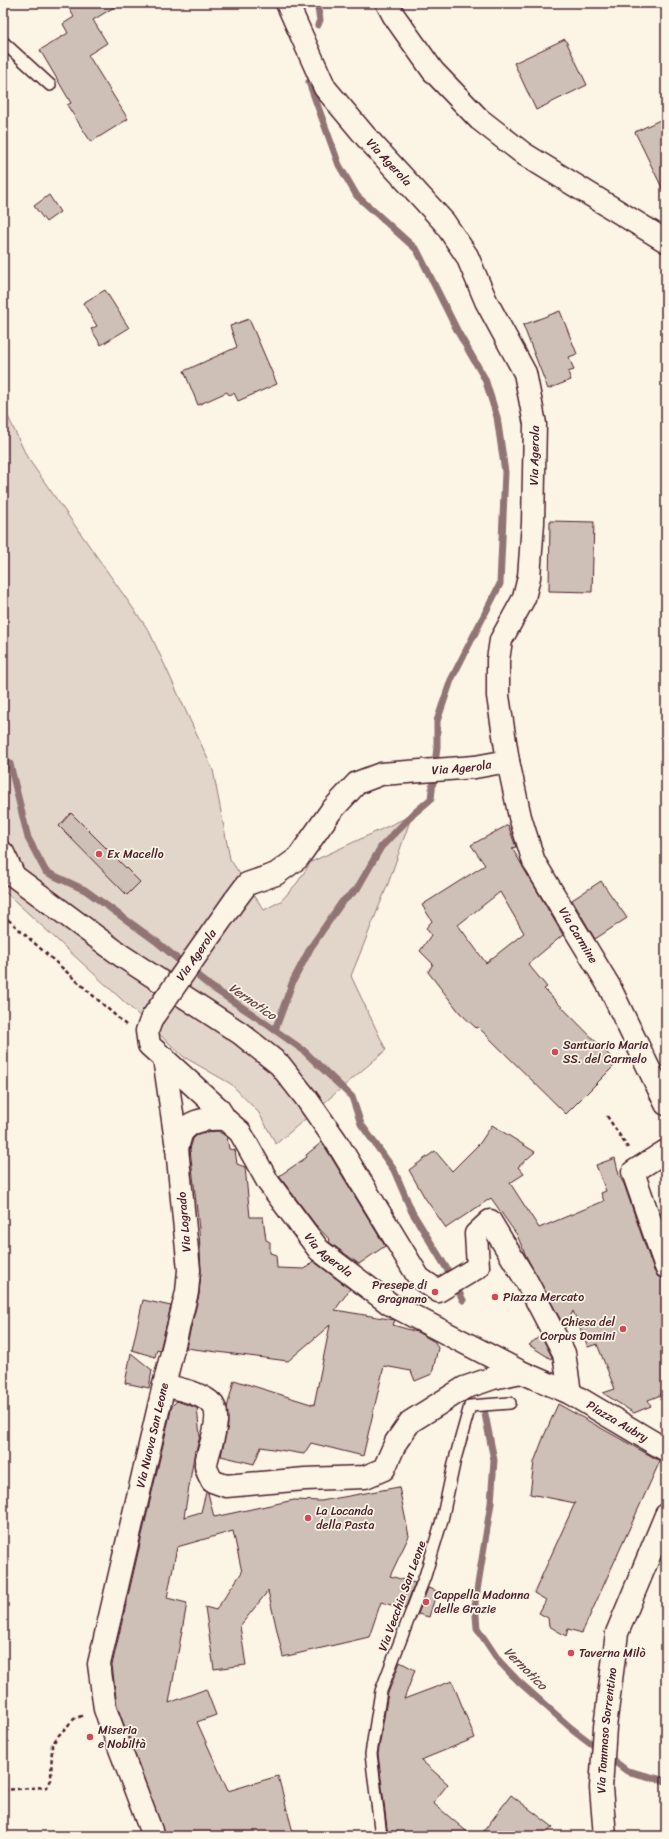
<svg xmlns="http://www.w3.org/2000/svg" width="669" height="1839" font-family="Sriracha,sans-serif">
  <style>
    .green { fill: #e2d5ca; stroke: #967a7a }
    .lines { fill: none; stroke-linecap: round; stroke-linejoin: round }
    .stream { stroke: #917474; stroke-width: 7 }
    .building { fill: #cfc0b7; stroke: #4a1f2b; fill-rule: evenodd }
    .lane-casing { stroke: #4a1f2b; stroke-width: 14 }
    .street-casing { stroke: #4a1f2b; stroke-width: 25 }
    .secondary-casing { stroke: #4a1f2b; stroke-width: 25 }
    .path { stroke: #4a1f2b; stroke-width: 2.5; stroke-dasharray: 4 3; stroke-linecap: butt }
    .lane { stroke: #fcf5e5; stroke-width: 11 }
    .street { stroke: #fcf5e5; stroke-width: 22 }
    .secondary { stroke: #fcf5e5; stroke-width: 22 }
    .secondary-bridge-casing { stroke: #4a1f2b; stroke-width: 25; stroke-linecap: butt }
    .secondary-bridge { stroke: #fcf5e5; stroke-width: 22 }
    .poi-dot { fill: #d1495b; stroke: #fcf5e5; stroke-width: 1.5 }
    .labels { text-anchor: middle; stroke-width: 3.5; stroke-linejoin: round; paint-order: stroke }
    .street-label { font-size: 12px; fill: #4a1f2b; stroke: #fcf5e5 }
    .poi-label { font-size: 12px; fill: #4a1f2b; stroke: #fcf5e5; text-anchor: start }
    .water-label { font-size: 13px; font-style: italic; fill: #6d4950; stroke: #fcf5e5 }
  </style>
  <rect width="100%" height="100%" fill="#fcf5e5"/>
  <filter id="ink" filterUnits="userSpaceOnUse"><feTurbulence type="fractalNoise" baseFrequency=".025" numOctaves="2"/><feDisplacementMap in="SourceGraphic" scale="8" xChannelSelector="R" yChannelSelector="G"/><feConvolveMatrix kernelMatrix="1 2 1 2 8 2 1 2 1" color-interpolation-filters="sRGB"/></filter>
  <g filter="url(#ink)">
    <polygon class="green" points="3,406 27,457 149,631 213,770 230,859 264,910 281,901 297,883 311,862 412,815 388,884 351,976 386,1050 276,1144 259,1113 231,1084 184,1057 3,890"/>
    <g class="lines">
      <g class="stream">
        <polyline points="317,3 320,20 318,25"/>
        <polyline points="3,758 10,764 28,838 46,872 85,890 157,942 210,986 255,1016 303,1050 352,1097 361,1124 394,1170 412,1212 447,1269 463,1300"/>
        <polyline points="275,1030 293,981 311,947 342,902 357,889 381,847 412,815 431,799 437,747 437,721 451,680 500,584 505,472 497,417 485,379 458,332 417,250 357,196 339,165 309,82"/>
        <polyline points="485,1414 494,1460 491,1503 475,1603 477,1628 499,1661 517,1680 571,1728 627,1771 666,1781"/>
      </g>
    </g>
    <g class="building">
      <polygon points="66,3 121,3 93,20 107,43 88,55 128,119 91,142 67,105 71,103 40,50 68,33 63,24 74,17"/>
      <polygon points="565,39 587,85 536,110 514,63"/>
      <polygon points="666,117 666,196 635,132"/>
      <polygon points="49,195 60,212 46,222 34,206"/>
      <polygon points="105,290 129,328 101,345 91,329 97,326 83,303"/>
      <polygon points="560,311 577,354 569,357 574,370 568,372 571,380 548,389 523,325"/>
      <polygon points="249,319 277,384 238,401 234,393 229,395 227,392 198,405 184,371 237,347 230,326"/>
      <polygon points="550,521 594,522 592,592 549,591"/>
      <polygon points="71,813 140,882 127,895 59,826"/>
      <path d="M508,825L516,847L512,848L563,935L528,964L547,987L544,989L617,1063L566,1114L478,1027L476,1028L460,1013L428,972L433,964L420,951L431,935L426,928L432,921L422,905L485,865L471,845ZM500,892L524,933L486,963L458,925Z"/>
      <polygon points="601,881 627,918 595,939 572,900"/>
      <polygon points="492,1125 535,1152 518,1167 524,1174 510,1183 539,1228 604,1201 601,1193 606,1191 596,1165 615,1158 619,1175 624,1184 654,1271 658,1277 666,1279 666,1393 648,1400 651,1406 634,1413 603,1393 615,1389 597,1344 588,1347 573,1311 565,1328 526,1256 517,1235 491,1198 446,1228 425,1198 409,1170 435,1151 452,1171 480,1143"/>
      <polygon points="218,1131 227,1137 229,1149 235,1150 237,1164 245,1167 250,1217 263,1217 266,1240 270,1242 270,1253 276,1255 277,1268 305,1269 313,1261 350,1289 335,1310 395,1320 393,1325 417,1332 435,1342 438,1348 432,1374 415,1381 411,1371 384,1366 363,1456 311,1443 304,1454 261,1447 254,1464 221,1456 228,1425 227,1408 234,1380 314,1405 330,1325 288,1361 186,1348 199,1295 201,1271 199,1229 190,1149 193,1139 196,1136 206,1132"/>
      <polygon points="322,1142 385,1246 359,1264 329,1242 330,1240 315,1224 279,1176 307,1157 306,1155"/>
      <polygon points="143,1300 171,1306 160,1350 157,1349 155,1357 132,1350"/>
      <polygon points="541,1335 552,1357 551,1359 529,1345"/>
      <polygon points="131,1353 152,1370 149,1388 125,1383"/>
      <polygon points="177,1401 197,1408 200,1436 196,1451 195,1450 184,1517 201,1512 206,1492 208,1493 214,1517 294,1500 321,1501 399,1487 409,1536 390,1576 415,1583 405,1609 381,1602 369,1637 283,1657 268,1591 240,1626 246,1665 214,1669 205,1607 216,1610 242,1572 233,1531 177,1547 167,1598 187,1603 169,1703 206,1689 216,1715 197,1722 228,1791 278,1776 294,1836 165,1836 117,1706 112,1665 172,1406"/>
      <polygon points="558,1404 660,1461 582,1633 568,1629 566,1636 549,1626 548,1618 539,1613 546,1600 534,1593 575,1503 530,1494 534,1462 544,1436"/>
      <polygon points="428,1588 437,1591 429,1617 418,1614"/>
      <polygon points="400,1662 415,1670 404,1699 452,1681 475,1738 421,1760 448,1784 433,1803 472,1836 388,1836 378,1754 388,1693"/>
      <polygon points="511,1795 553,1827 542,1836 480,1836"/>
    </g>
    <g class="lines">
      <g class="lane-casing">
        <g id="lane">
          <polyline points="3,42 50,85"/>
          <polyline points="381,1836 371,1754 381,1691 425,1576 442,1520 455,1459 470,1406 510,1403"/>
        </g>
      </g>
      <g class="street-casing">
        <g id="street">
          <path id="s1" d="M508,761L520,817L534,862L609,986L666,1104"/>
          <polyline points="3,853 14,876 122,956 240,1033 280,1065 306,1098 336,1141 419,1278 438,1291 478,1267 476,1234 490,1221 527,1282 564,1353 570,1393"/>
          <polyline points="666,1151 633,1172 666,1267"/>
          <path d="M164,1385C179,1389 197,1392 210,1402C225,1413 208,1449 206,1464C205,1469 210,1476 212,1481L226,1486L305,1479L365,1477L384,1469L396,1442L410,1422L464,1388L493,1378L521,1372"/>
        </g>
      </g>
      <g class="secondary-casing">
        <g id="secondary">
          <polyline points="387,3 394,16 433,71 479,119 524,154 666,241"/>
          <path id="s2" d="M235,900L247,884L276,874L298,858L331,811L357,783L381,774L475,767L508,761L498,696V660L501,640L524,598L529,577L533,523L535,424L525,373L486,301L467,256L444,222L366,137L325,88L287,3"/>
          <path id="s3" d="M152,1018L147,1031L149,1045L218,1108L225,1119L240,1132L268,1182L319,1250L390,1304L521,1372L570,1393L666,1450"/>
          <path d="M177,1148C179,1143 180,1134 184,1130C193,1119 212,1118 225,1119"/>
          <path id="s4" d="M153,1836L105,1709L99,1664L164,1385L187,1292L189,1270L177,1148L164,1058"/>
          <path id="s5" d="M605,1836L601,1788L605,1727L617,1633L666,1515"/>
        </g>
      </g>
      <g class="path">
        <polyline points="3,915 126,1025"/>
        <polyline points="607,1116 628,1148"/>
        <polyline points="3,1790 47,1787 51,1780 52,1745 58,1736 74,1719 84,1715"/>
      </g>
      <use href="#lane" class="lane"/>
      <use href="#street" class="street"/>
      <use href="#secondary" class="secondary"/>
      <g class="secondary-bridge-casing">
        <g id="secondary-bridge">
          <path id="s6" d="M152,1018L235,900"/>
        </g>
      </g>
      <use href="#secondary-bridge" class="secondary-bridge"/>
    </g>
  </g>
  <g class="poi-dot">
    <circle cx="99" cy="854" r="4"/>
    <circle cx="555" cy="1052" r="4"/>
    <circle cx="435" cy="1292" r="4"/>
    <circle cx="495" cy="1297" r="4"/>
    <circle cx="623" cy="1329" r="4"/>
    <circle cx="308" cy="1518" r="4"/>
    <circle cx="426" cy="1602" r="4"/>
    <circle cx="571" cy="1653" r="4"/>
    <circle cx="90" cy="1737" r="4"/>
  </g>
  <g class="labels">
    <g class="street-label">
      <text transform="translate(389 162) rotate(47)" y="4">Via Agerola</text>
      <text dy="4" stroke="none"><textPath href="#s2" startOffset="640">Via Agerola</textPath></text>
      <text dy="4" stroke="none"><textPath href="#s2" startOffset="280">Via Agerola</textPath></text>
      <text dy="4" stroke="none"><textPath href="#s1" startOffset="190">Via Carmine</textPath></text>
      <text dy="4" stroke="none"><textPath href="#s6" startOffset="77">Via Agerola</textPath></text>
      <text transform="translate(184 1222) rotate(-95)" y="4">Via Logrado</text>
      <text dy="4" stroke="none"><textPath href="#s3" startOffset="307">Via Agerola</textPath></text>
      <text dy="4" stroke="none"><textPath href="#s3" startOffset="642">Piazza Aubry</textPath></text>
      <text dy="4" stroke="none"><textPath href="#s4" startOffset="416">Via Nuova San Leone</textPath></text>
      <text transform="translate(402 1596) rotate(-70)" y="4">Via Vecchia San Leone</text>
      <text dy="4" stroke="none"><textPath href="#s5" startOffset="106">Via Tommaso Sorrentino</textPath></text>
    </g>
    <g class="poi-label">
      <text x="107" y="858">Ex Macello</text>
      <text x="563" y="1049">Santuario Maria<tspan x="563" dy="14">SS. del Carmelo</tspan></text>
      <text x="427" y="1289" text-anchor="end">Presepe di<tspan x="427" dy="14">Gragnano</tspan></text>
      <text x="503" y="1301">Piazza Mercato</text>
      <text x="615" y="1326" text-anchor="end">Chiesa del<tspan x="615" dy="14">Corpus Domini</tspan></text>
      <text x="316" y="1515">La Locanda<tspan x="316" dy="14">della Pasta</tspan></text>
      <text x="434" y="1599">Cappella Madonna<tspan x="434" dy="14">delle Grazie</tspan></text>
      <text x="579" y="1657">Taverna Milò</text>
      <text x="98" y="1734">Miseria<tspan x="98" dy="14">e Nobiltà</tspan></text>
    </g>
    <g class="water-label">
      <text transform="translate(253 1001) rotate(35)" y="5">Vernotico</text>
      <text transform="translate(526 1668) rotate(45)" y="5">Vernotico</text>
    </g>
  </g>
  <rect width="669" height="1839" fill="none" stroke="#fcf5e5" stroke-width="16"/>
  <rect x="8" y="8" width="653" height="1823" fill="none" stroke="#4a1f2b" stroke-width="1.5" filter="url(#ink)"/>
</svg>
